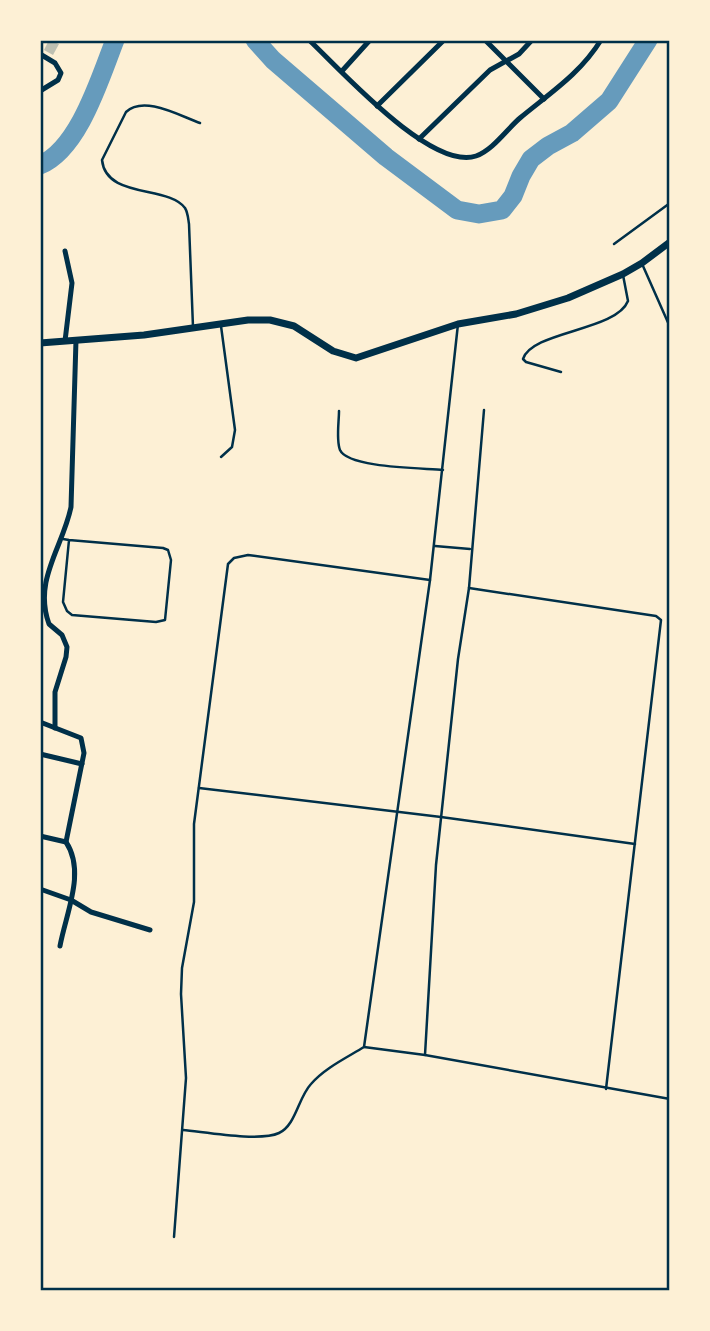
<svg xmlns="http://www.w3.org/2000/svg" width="710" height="1331" font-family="Mulish,sans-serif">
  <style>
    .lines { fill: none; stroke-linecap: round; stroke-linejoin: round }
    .river { stroke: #669bbc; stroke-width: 19 }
    .building { fill: #bec0b2 }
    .service { stroke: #003049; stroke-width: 2.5 }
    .minor { stroke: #003049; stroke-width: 5 }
    .tertiary { stroke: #003049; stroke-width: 7 }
    .neatline { fill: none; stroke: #003049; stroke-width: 2.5 }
  </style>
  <rect width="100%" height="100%" fill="#fdf0d5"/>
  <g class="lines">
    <g class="river">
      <polyline points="255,40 273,60 386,157 457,210 479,214 502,210 513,196 521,176 531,159 548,146 572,133 609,101 648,40"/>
      <path d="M40,165C79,149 100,78 115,40"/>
    </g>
  </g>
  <polygon class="building" points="49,40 59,44 53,55 44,50"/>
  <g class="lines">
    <g class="service">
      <polyline points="614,244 670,203"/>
      <polyline points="643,266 670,327"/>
      <polyline points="221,326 235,430 232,447 221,457"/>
      <path d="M193,327L189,224C188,218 188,213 185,208C168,185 106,199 102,160L126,112C144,95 180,116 200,123"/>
      <path d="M561,372L526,362L523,359C532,331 616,331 628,301L623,275"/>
      <path d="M339,411C339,422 336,440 340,450C348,468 423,468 443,470"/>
      <polyline points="63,539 69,540 163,548 168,550 171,560 165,620 156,622 72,615 67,611 63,602 69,540"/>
      <polyline points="435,546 470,549"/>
      <polyline points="469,588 656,616 661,620 606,1089"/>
      <polyline points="199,788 441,817 635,844"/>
      <polyline points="364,1047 425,1055 670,1099"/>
      <polyline points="425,1055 436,865 458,659 469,588 484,410"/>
      <path d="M183,1130C205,1132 260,1142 279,1133C296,1125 298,1098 311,1084C325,1068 346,1058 364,1047L430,580L458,324"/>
      <polyline points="174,1237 186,1078 181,994 182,968 194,902 194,824 228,564 234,558 248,555 430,580"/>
    </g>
    <g class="minor">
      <path d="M309,40C340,69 431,171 476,156C493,150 507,129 520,118C550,93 580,74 601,40"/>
      <polyline points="485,40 544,99"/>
      <polyline points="40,54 55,63 61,73 58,80 40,91"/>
      <polyline points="342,71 370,40"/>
      <polyline points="377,106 444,40"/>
      <polyline points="419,139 490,70 519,54 532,40"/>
      <polyline points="65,341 72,283 65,251"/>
      <polyline points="40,722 81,738 84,753 66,842 40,836"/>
      <path d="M55,728V692L66,657L67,647L62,635L49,624C33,580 63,547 71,507L76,340"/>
      <polyline points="40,754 82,764"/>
      <polyline points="40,889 71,900 91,912 150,930"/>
      <path d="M60,946C66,913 86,872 66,842"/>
    </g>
    <polyline class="tertiary" points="40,343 144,335 248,320 270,320 294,326 333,351 356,358 458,324 516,314 568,298 623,274 642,263 670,242"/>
  </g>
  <rect width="710" height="1331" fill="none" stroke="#fdf0d5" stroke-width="84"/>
  <rect x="42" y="42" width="626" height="1247" class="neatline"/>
</svg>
